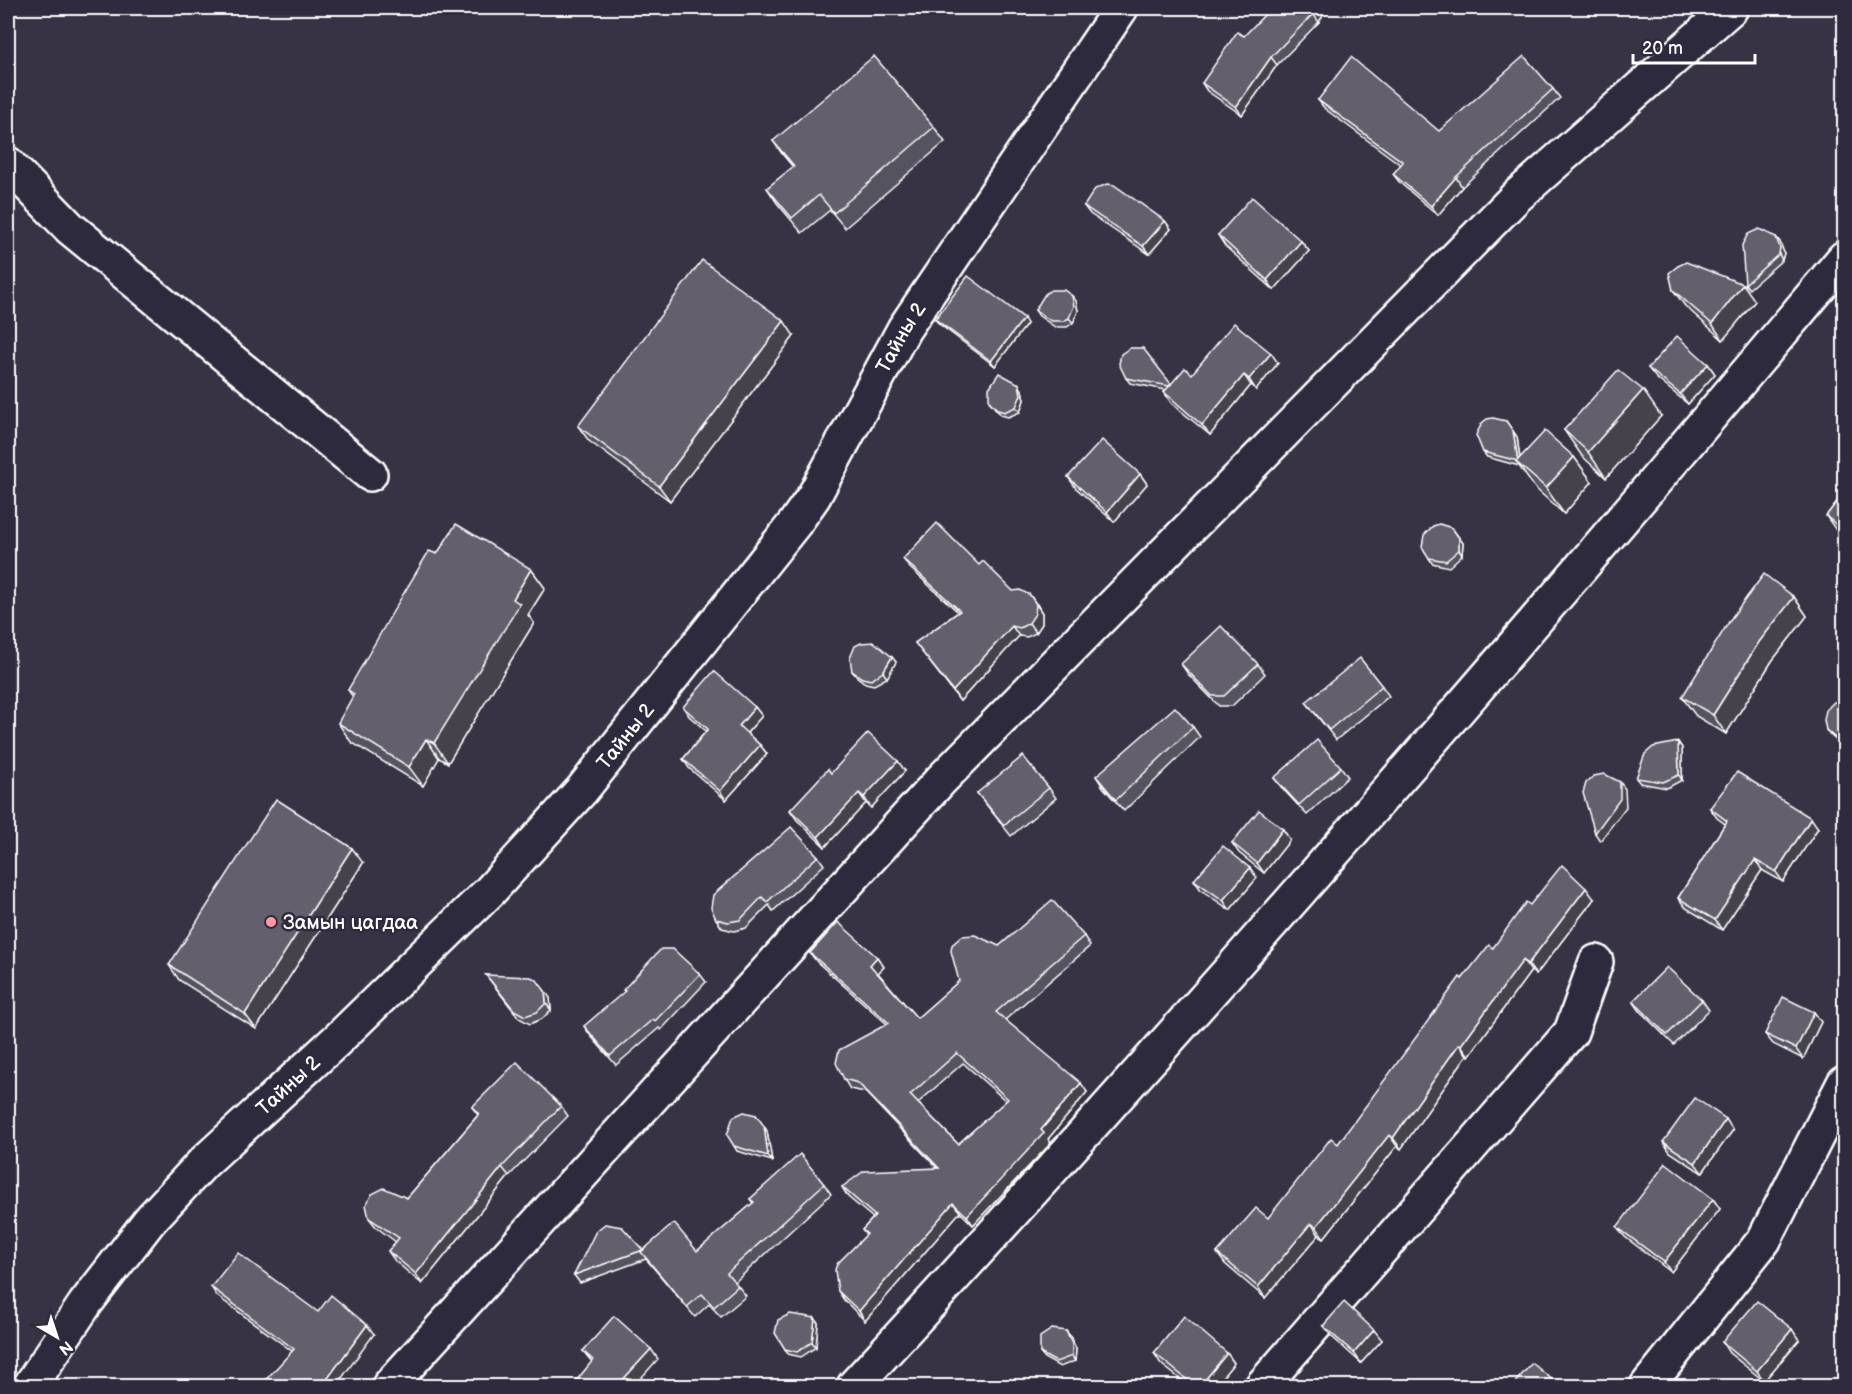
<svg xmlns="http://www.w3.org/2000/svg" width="1852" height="1394" font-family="'Balsamiq Sans',sans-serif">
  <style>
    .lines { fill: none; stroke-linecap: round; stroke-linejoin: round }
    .street-casing { stroke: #fff; stroke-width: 38 }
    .street { stroke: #2f2a3d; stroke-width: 33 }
    .wall { fill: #55525e; stroke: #fff; stroke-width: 1.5; fill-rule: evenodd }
    .shaded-wall { fill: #45424c; stroke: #fff; stroke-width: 1.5 }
    .building { fill: #635f6d; stroke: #fff; stroke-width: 1.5; fill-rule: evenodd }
    .poi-dot { fill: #ff9aa2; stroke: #2f2a3d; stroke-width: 2 }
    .labels { text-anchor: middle; stroke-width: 5; stroke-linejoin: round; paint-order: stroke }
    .street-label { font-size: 20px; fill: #fff; stroke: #2f2a3d }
    .poi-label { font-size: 20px; fill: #fff; stroke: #2f2a3d; text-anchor: start }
  </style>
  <rect width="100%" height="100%" fill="#373345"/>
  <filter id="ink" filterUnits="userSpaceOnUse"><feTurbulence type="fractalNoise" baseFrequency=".0167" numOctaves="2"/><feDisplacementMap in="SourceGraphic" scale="12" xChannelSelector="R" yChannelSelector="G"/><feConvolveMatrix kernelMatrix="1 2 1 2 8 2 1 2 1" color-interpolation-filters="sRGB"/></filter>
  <g filter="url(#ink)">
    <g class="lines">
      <g class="street-casing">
        <g id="street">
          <polyline points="8,164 70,228 370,474"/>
          <path id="s1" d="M30,1386L85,1304L150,1220L203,1163L337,1040L490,891L582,790L795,523L814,496L904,329L1121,8"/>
          <polyline points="389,1386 941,780 1517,196 1731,8"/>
          <path d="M854,1386C1193,1019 1522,641 1844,258"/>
          <polyline points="1262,1386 1571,1032 1596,962"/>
          <polyline points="1647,1386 1764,1240 1844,1083"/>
        </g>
      </g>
      <use href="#street" class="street"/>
    </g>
    <g class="wall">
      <polygon points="1327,8 1319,22 1277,65 1242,115 1207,91 1202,83 1244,36"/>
      <polygon points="1553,89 1560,98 1462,187 1438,215 1400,183 1393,174 1401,165 1325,109 1318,100 1439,131"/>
      <polygon points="934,127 945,142 845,228 830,210 802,233 777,203 767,188 793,167 783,155 773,141"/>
      <polygon points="1084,206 1165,221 1171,229 1149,254 1090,214"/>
      <polygon points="1218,235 1301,241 1309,251 1274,290 1225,246"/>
      <polygon points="1776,237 1780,242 1784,253 1782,260 1749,289 1745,284"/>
      <polygon points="1673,290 1755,301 1723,340 1685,306"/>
      <polygon points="1072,296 1076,301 1078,311 1073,323 1067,327 1055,327 1039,316 1035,310"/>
      <polygon points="935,319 1027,324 995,366 939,324"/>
      <polygon points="794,336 670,501 589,441 578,426"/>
      <polygon points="1278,363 1256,390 1251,385 1210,435 1171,403 1164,392 1166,390 1130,383 1126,378 1171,384 1192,374"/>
      <polygon points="1708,364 1715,374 1688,404 1656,378 1648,368"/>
      <polygon points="1022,390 1024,400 1020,412 1008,417 1001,415 989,401"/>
      <polygon points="1661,416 1606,478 1582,456 1564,430"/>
      <polygon points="1506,421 1517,437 1520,458 1574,457 1592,482 1564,514 1535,488 1519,466 1487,457 1483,452"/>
      <polygon points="1140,474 1147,484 1114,522 1076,488 1068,477"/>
      <polygon points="1845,491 1845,537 1836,530 1826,516"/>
      <polygon points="1452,528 1463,543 1462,555 1449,567 1432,563 1429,558"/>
      <polygon points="437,554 531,569 545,588 528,615 534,623 448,763 439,758 423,786 351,742 338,723 353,697 348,690"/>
      <polygon points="903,559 979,565 1013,591 1037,604 1042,613 1042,624 1036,633 1027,637 1019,636 960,701 915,643 958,612 910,568"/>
      <polygon points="1794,597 1807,616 1772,661 1726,734 1696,716 1682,697"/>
      <polygon points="892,657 896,662 887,678 874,685 865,683 856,676 852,671"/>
      <polygon points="1181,664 1258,664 1265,674 1232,706 1219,706 1188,674"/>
      <polygon points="1382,686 1389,696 1336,740 1306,702"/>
      <polygon points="1845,701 1845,743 1838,742 1830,735 1826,730"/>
      <polygon points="683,707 755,707 762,716 747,733 760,745 767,754 726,800 689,768 683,759 706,731 689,716"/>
      <polygon points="1193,727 1200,737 1124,811 1103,787 1096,776"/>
      <polygon points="1678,742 1682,748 1682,780 1667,788 1640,783 1636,778"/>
      <polygon points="1341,767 1348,777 1307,815 1282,788 1274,778"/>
      <polygon points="905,771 871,808 866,803 825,847 797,820 790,810 831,773"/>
      <polygon points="1049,788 1056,798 1011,836 977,793"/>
      <polygon points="1710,808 1818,828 1783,882 1762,870 1722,930 1686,908 1678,898 1725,824 1717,818"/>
      <polygon points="1290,840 1264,873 1239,853 1232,843"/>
      <polygon points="818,856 824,865 773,911 769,905 746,928 734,931 722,928 716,919"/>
      <polygon points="363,863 256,1029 179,980 169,965"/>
      <polygon points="1250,868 1257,878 1230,910 1201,890 1194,880"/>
      <polygon points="1594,899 1536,975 1531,971 1469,1056 1467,1055 1401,1149 1397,1146 1324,1238 1319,1235 1265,1298 1225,1264 1217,1253 1268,1218 1338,1144 1462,979 1493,948 1530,905"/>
      <path d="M1084,936L1090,946L1005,1020L1087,1092L1048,1139L1051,1143L973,1225L960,1212L865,1321L844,1300L838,1291L866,1235L862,1230L873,1218L848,1197L842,1187L937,1168L865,1092L850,1089L844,1079L887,1024L817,962L810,953L877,957L884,967L878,973L917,1018L999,946ZM963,1063L1006,1101L958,1144L918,1103Z"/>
      <polygon points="700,974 706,982 661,1030 659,1028 616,1065 590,1035 584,1026"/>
      <polygon points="486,975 550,998 551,1010 542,1019 530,1024 519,1018"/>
      <polygon points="1702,1000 1709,1010 1674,1045 1640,1011 1633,1001"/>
      <polygon points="1814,1012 1821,1022 1803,1059 1773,1044 1765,1034"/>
      <polygon points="561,1106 568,1116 509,1176 422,1284 395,1261 388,1251 396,1242 376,1227 369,1218 407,1198 478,1115 472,1107"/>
      <polygon points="756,1115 767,1131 772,1161 737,1151 734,1146"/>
      <polygon points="1733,1130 1702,1173 1670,1152 1663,1142"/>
      <polygon points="824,1184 831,1194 735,1282 746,1296 721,1317 709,1304 695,1317 646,1259 580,1283 574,1275 643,1250 697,1251 753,1203 750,1199"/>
      <polygon points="1713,1199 1720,1209 1671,1272 1625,1237 1617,1227"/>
      <polygon points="211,1287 318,1312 374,1334 292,1351 217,1296"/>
      <polygon points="815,1318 818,1323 816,1347 801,1357 788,1354 785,1349"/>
      <polygon points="1323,1326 1382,1340 1361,1363 1331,1336"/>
      <polygon points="1066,1331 1070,1336 1076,1349 1075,1361 1060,1367 1044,1358 1040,1353"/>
      <polygon points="1799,1340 1764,1381 1729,1353 1722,1342"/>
      <polygon points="583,1351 658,1359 592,1362"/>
      <polygon points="1154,1353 1227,1353 1234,1363 1215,1386 1189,1386 1161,1364"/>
    </g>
    <g class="shaded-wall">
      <polygon points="1317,8 1327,8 1319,22 1313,14"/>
      <polygon points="1271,57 1277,65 1242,115 1236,107"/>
      <polygon points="1456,177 1462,187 1438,215 1431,206"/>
      <polygon points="1165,221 1171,229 1149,254 1143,246"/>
      <polygon points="1776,237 1780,242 1784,253 1782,260 1779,254"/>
      <polygon points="1301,241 1309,251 1274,290 1267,280"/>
      <polygon points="1743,284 1755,301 1723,340 1712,324"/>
      <polygon points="1072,296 1076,301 1078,311 1073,323 1069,318"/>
      <polygon points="1024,318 1027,324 995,366 991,361"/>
      <polygon points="784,321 794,336 670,501 659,486"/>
      <polygon points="1271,353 1278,363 1256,390 1249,379"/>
      <polygon points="1708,364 1715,374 1688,404 1680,394"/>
      <polygon points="1244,375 1251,385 1210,435 1202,425"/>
      <polygon points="1019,384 1022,390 1024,400 1020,412 1016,407"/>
      <polygon points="1643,390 1661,416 1606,478 1588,452"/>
      <polygon points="1513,431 1517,437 1521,467 1518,461"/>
      <polygon points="1574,457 1592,482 1564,514 1546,488"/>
      <polygon points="1140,474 1147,484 1114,522 1107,512"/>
      <polygon points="1459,538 1463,543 1462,555 1459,550"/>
      <polygon points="531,569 545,588 528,615 534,623 448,763 434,743 513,599"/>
      <polygon points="1030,595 1042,613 1042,624 1036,633 1029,623"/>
      <polygon points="1794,597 1807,616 1772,661 1726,734 1713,715 1759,642"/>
      <polygon points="1012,626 1019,636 960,701 953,691"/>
      <polygon points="892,657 896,662 887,678 883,672"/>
      <polygon points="755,707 762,716 745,735 739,726"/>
      <polygon points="426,739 439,758 423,786 409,767"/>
      <polygon points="1678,742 1682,748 1682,780 1679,775"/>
      <polygon points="760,745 767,754 726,800 720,791"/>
      <polygon points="898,761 905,771 871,808 864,797"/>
      <polygon points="1620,782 1625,789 1626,807 1600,841 1595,833"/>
      <polygon points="859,793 866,803 825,847 818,837"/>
      <polygon points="1811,818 1818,828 1783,882 1776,872"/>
      <polygon points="1283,829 1290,840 1264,873 1257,863"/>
      <polygon points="352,848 363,863 256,1029 245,1014"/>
      <polygon points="1755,860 1762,870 1722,930 1715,920"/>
      <polygon points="1250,868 1257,878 1230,910 1223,900"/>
      <polygon points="1586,888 1594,899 1536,975 1528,964"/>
      <polygon points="877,957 884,967 877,974 870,965"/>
      <polygon points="1523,960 1531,971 1469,1056 1461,1045"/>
      <polygon points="545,991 550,998 551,1010 546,1003"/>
      <polygon points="1814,1012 1821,1022 1803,1059 1796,1049"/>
      <polygon points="1459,1044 1467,1055 1401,1149 1393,1138"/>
      <polygon points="1081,1083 1087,1092 1048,1139 1051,1143 973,1225 967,1216 1041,1130"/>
      <polygon points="1726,1119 1733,1130 1702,1173 1695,1163"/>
      <polygon points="764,1126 767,1131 772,1161 768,1156"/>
      <polygon points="1389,1135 1397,1146 1324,1238 1316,1227"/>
      <polygon points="502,1167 509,1176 422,1284 416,1274"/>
      <polygon points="1713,1199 1720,1209 1671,1272 1664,1262"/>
      <polygon points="953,1203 960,1212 865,1321 859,1311"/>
      <polygon points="1311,1223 1319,1235 1265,1298 1258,1287"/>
      <polygon points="815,1318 818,1323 816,1347 812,1342"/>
      <polygon points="367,1325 374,1334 336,1386 322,1386"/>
      <polygon points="1792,1329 1799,1340 1764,1381 1757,1371"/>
      <polygon points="1374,1330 1382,1340 1361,1363 1354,1353"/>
      <polygon points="1066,1331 1070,1336 1076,1349 1075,1361 1072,1356"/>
      <polygon points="651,1349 658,1359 634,1386 617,1386"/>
      <polygon points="1227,1353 1234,1363 1215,1386 1200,1386"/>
    </g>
    <g class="building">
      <polygon points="1271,8 1317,8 1313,14 1271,57 1236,107 1202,83 1237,32 1244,36"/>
      <polygon points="874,56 934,127 834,213 819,195 792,218 767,188 794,166 773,141"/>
      <polygon points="1524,56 1553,89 1456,177 1431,206 1393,174 1403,162 1318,100 1351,57 1439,131"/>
      <polygon points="1107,184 1114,185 1165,221 1143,246 1084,206 1095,189"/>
      <polygon points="1252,197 1301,241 1267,280 1218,235"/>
      <polygon points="1759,229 1776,237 1780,248 1779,254 1745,284 1742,245 1748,234"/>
      <polygon points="702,260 784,321 659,486 578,426"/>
      <polygon points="1686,262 1743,284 1712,324 1673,290 1669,273 1678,266"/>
      <polygon points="968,276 1024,318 991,361 935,319"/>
      <polygon points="1051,290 1064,290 1072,296 1074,306 1069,318 1064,321 1051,321 1035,310 1045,294"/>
      <polygon points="1234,323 1271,353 1249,379 1244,375 1202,425 1164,392 1185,368 1192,374"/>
      <polygon points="1677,336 1708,364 1680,394 1648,368"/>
      <polygon points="1130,348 1143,348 1171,384 1169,386 1126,378 1119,364 1121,354"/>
      <polygon points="1618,370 1643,390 1588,452 1564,430"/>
      <polygon points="999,373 1019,384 1021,395 1016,407 1004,412 998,410 989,401 989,388"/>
      <polygon points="1493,418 1506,421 1513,431 1518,461 1483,452 1476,435 1482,423 1487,419"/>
      <polygon points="1545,431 1574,457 1546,488 1516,462"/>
      <polygon points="1102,440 1140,474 1107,512 1068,477"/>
      <polygon points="1845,491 1845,532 1826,516"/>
      <polygon points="937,523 979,565 983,561 1013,591 1020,590 1030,595 1036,604 1035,614 1029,623 1020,628 1012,626 953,691 915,643 960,611 903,559"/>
      <polygon points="456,524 531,569 513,599 520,604 434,743 426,739 409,767 338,723 354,694 348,690 395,608 429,551 437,554"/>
      <polygon points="1439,524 1452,528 1459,538 1459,550 1446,561 1429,558 1422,547 1424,535 1433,526"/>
      <polygon points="1764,574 1794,597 1759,642 1713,715 1682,697 1732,617"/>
      <polygon points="1221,626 1258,664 1224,696 1212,696 1181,664"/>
      <polygon points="874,642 892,657 883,672 871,680 862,678 852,671 850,658 855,646 861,643"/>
      <polygon points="1360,658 1382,686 1329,730 1306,702"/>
      <polygon points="714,671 755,707 739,726 760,745 720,791 683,759 708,729 683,707"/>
      <polygon points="1845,701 1845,739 1834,737 1826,730 1824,720 1826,710 1834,702"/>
      <polygon points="1175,707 1193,727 1116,800 1096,776"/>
      <polygon points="868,733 898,761 864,797 859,793 818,837 790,810 828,769 831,773"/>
      <polygon points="1317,740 1341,767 1299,805 1274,778"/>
      <polygon points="1678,742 1679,775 1663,782 1636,778 1645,754 1653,747"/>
      <polygon points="1023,756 1049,788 1004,825 977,793"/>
      <polygon points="1737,772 1811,818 1776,872 1755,860 1715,920 1678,898 1727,821 1710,808"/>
      <polygon points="1604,774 1620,782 1620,799 1595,833 1583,793 1586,783 1594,776"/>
      <polygon points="276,799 352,848 245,1014 169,965"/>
      <polygon points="1259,810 1283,829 1257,863 1232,843"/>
      <polygon points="1845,820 1845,833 1841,831"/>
      <polygon points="791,827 818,856 767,902 762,897 740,920 728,922 716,919 711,908 713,895"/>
      <polygon points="1223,846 1250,868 1223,900 1194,880"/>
      <polygon points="1562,865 1586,888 1528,964 1523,960 1461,1045 1459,1044 1393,1138 1389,1135 1316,1227 1311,1223 1258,1287 1217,1253 1256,1208 1268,1218 1331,1138 1338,1144 1460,977 1462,979 1489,945 1493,948 1526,902 1530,905"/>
      <path d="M1052,900L1084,936L996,1012L1081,1083L1041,1130L1044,1133L967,1216L953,1203L859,1311L838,1291L835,1270L837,1264L867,1234L862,1230L875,1216L842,1187L864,1171L939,1168L858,1083L844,1079L836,1063L839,1050L889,1023L810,953L838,922L877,957L870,965L917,1018L959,981L951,951L952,945L962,936L975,935L999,946ZM957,1053L1008,1099L958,1144L910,1095Z"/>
      <polygon points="661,949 673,949 700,974 655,1021 653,1019 610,1056 584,1026 625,991 623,990"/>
      <polygon points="1667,967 1702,1000 1667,1035 1633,1001"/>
      <polygon points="486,975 531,977 537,980 545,991 546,1003 537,1012 525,1016 514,1010"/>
      <polygon points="1783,997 1814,1012 1796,1049 1765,1034"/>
      <polygon points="517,1062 561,1106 502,1167 416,1274 388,1251 399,1238 369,1218 366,1205 372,1194 384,1188 407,1198 479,1114 472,1107"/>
      <polygon points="1695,1098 1726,1119 1695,1163 1663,1142"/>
      <polygon points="744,1112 756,1115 764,1126 768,1156 734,1146 727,1135 733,1117"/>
      <polygon points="800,1154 824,1184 727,1273 738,1286 714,1307 702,1294 687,1307 641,1252 674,1223 697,1251 754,1202 750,1199"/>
      <polygon points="1666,1163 1713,1199 1664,1262 1617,1227"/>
      <polygon points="605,1224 622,1227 643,1250 574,1275 596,1231"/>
      <polygon points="238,1253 318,1312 331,1295 367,1325 322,1386 260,1386 294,1349 211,1287"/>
      <polygon points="1757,1301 1792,1329 1757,1371 1722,1342"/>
      <polygon points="1344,1302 1374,1330 1354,1353 1323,1326"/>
      <polygon points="790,1314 815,1318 812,1342 797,1352 785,1349 775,1333 778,1320"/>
      <polygon points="614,1316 651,1349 617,1386 572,1386 593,1360 583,1351"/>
      <polygon points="1184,1316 1227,1353 1200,1386 1195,1386 1154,1353"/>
      <polygon points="1052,1329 1066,1331 1072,1344 1072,1356 1056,1362 1040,1353 1040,1337"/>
      <polygon points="1532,1363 1560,1386 1512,1386"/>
    </g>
  </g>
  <circle class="poi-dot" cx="271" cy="922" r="6"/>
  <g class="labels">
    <g class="street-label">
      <text dy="7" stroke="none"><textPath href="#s1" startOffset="1370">Тайны 2</textPath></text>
      <text dy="7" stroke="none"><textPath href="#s1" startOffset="884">Тайны 2</textPath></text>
      <text dy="7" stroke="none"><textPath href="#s1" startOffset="398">Тайны 2</textPath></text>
    </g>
    <g class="poi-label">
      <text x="283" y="929">Замын цагдаа</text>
    </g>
  </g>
  <rect width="1852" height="1394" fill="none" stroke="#2f2a3d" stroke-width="30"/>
  <rect x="15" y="15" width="1822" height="1364" fill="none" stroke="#fff" stroke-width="2" filter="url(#ink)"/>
  <g transform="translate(57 1337) rotate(141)" stroke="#2f2a3d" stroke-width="4.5" paint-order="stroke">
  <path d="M0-4.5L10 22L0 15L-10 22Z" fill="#ffffff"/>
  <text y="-9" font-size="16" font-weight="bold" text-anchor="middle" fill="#ffffff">N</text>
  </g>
  <path d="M1633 54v9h122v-9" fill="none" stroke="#ffffff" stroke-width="3"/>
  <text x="1642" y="54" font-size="18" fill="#ffffff" stroke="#2f2a3d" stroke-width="4.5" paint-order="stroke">20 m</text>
</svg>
